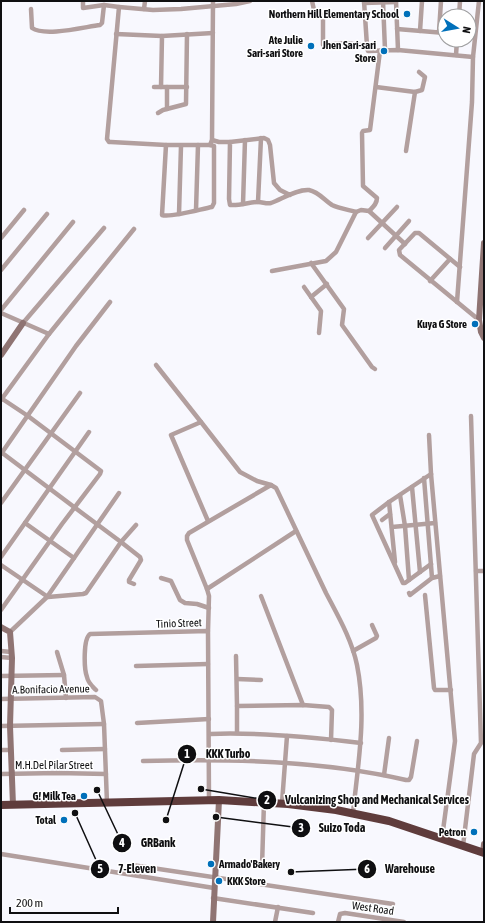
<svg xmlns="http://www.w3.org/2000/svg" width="485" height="923" font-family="'Asap Condensed',sans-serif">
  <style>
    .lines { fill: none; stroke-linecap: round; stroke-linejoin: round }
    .street { stroke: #b29f9e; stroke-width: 4.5 }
    .secondary { stroke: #8f7473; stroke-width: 6 }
    .highway { stroke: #5f3c3c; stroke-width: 8 }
    .poi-dot { fill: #0070ba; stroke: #fff; stroke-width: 1.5 }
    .labels { text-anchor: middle; stroke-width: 3; stroke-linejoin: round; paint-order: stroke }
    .poi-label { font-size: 11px; font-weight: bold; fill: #0f0f11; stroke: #fff; text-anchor: end }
    .street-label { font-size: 11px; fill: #0f0f11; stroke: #fff }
    .leader { fill: none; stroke: #0f0f11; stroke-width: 1.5 }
    .callout-dot { fill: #0f0f11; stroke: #fff; stroke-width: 1.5 }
    .mark-label { font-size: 12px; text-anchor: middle; font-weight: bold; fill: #fff }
    .callout-label { font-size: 12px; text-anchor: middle; font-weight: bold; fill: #0f0f11; stroke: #fff; stroke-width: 3; stroke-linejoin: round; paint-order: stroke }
  </style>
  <rect width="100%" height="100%" fill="#f8f8fe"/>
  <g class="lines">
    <g class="street">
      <polyline points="83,1 83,8 104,5 119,7"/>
      <polyline points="312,1 314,10 321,14 323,18 323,45 347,43 367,46"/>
      <polyline points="364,1 367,46 368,51 398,50 473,57"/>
      <polyline points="383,1 385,50"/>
      <polyline points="396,1 398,50"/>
      <polyline points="364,3 396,2"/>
      <path d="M31,9L32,28C45,37 84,27 100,25L102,23L104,5"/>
      <polyline points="144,9 145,1"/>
      <polyline points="459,16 460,1"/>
      <polyline points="397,29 445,33"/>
      <polyline points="420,31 422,1"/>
      <polyline points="439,32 441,1"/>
      <polyline points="116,34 162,36"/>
      <polyline points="456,55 457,40"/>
      <polyline points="154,87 187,87"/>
      <polyline points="161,87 162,36 213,33"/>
      <polyline points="376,87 415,92 406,151"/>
      <polyline points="415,92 422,90 425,77 419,72"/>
      <polyline points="167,109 167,87"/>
      <polyline points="158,113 163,110 186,104 187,34"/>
      <polyline points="212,140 219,142 230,142"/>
      <polyline points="166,145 111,142 109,142 107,139 119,7 153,10 181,9 236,4 250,1"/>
      <path d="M166,145H210L214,146V203L212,207C201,209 171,218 162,215Z"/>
      <polyline points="210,145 212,140 213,1"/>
      <path d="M290,195L280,190L274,183L270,145L268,140L264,138L230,142L229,199L230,205C240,206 249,202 258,202C263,202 266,204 271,203C282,199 297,189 309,190C319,192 324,200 332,205C338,208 349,210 356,212L361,210L369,211L405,244"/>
      <polyline points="258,202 261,138"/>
      <polyline points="243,204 245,140"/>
      <polyline points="196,210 198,145"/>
      <path d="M369,211C373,207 377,204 377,198L363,186L362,133L363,131L370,130L380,51"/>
      <polyline points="179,214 181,146"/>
      <polyline points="1,238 24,210"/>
      <polyline points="368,238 397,207"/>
      <polyline points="385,248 409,221"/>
      <polyline points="311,263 344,309 342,325 372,367 375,369"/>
      <polyline points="460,267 419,233 415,233 399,250 400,255 479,320"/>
      <polyline points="1,270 47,214"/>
      <polyline points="272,271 326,261 336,252 356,212"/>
      <polyline points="430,281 450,259"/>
      <polyline points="304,287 321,311 319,333"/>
      <polyline points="311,297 327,284"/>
      <polyline points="457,302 472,102 473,57 479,1"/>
      <polyline points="1,310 73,222"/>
      <polyline points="1,313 49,334"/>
      <polyline points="23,323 104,228"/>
      <polyline points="156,365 201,422"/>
      <polyline points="1,398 28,416 101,471 100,474 62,524 1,610"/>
      <polyline points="1,400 49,334 134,229"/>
      <polyline points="429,435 431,474 455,741 442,838"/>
      <polyline points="1,452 82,513 121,542 140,557 141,560 129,580 129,582 134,584"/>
      <polyline points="1,454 76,346 110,302"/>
      <polyline points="431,474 389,502 372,515 403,583 405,583 431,564"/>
      <polyline points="424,478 432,578"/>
      <polyline points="412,487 420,572"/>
      <polyline points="400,495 405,526 409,580"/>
      <polyline points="389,502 395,562"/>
      <polyline points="1,503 80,393"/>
      <polyline points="382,520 390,514"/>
      <polyline points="208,521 171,435 201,422 240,472 257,481 271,485"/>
      <polyline points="25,523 74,558"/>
      <polyline points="392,527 435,523"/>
      <polyline points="1,557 89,432"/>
      <polyline points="1,565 48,597 83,594 86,593 121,542 136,525"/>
      <polyline points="476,571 484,571"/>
      <polyline points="161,578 171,581 180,600 185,603 197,604 209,608"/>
      <polyline points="207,589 296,531"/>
      <polyline points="409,593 410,595 432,578 440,576"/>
      <polyline points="425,595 434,688 435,690 451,690"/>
      <polyline points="261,596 303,705"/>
      <path d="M208,631L209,596L207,589L187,540V536L189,533L271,485L276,488L278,492C294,526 310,560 326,593C338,616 352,640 357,665C367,715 358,764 353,813"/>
      <polyline points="10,632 47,597 119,493"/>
      <polyline points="1,651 11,652"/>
      <polyline points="353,651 376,638 377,636 372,625"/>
      <polyline points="57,652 64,675 66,698"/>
      <polyline points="236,656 237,706"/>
      <polyline points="1,657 12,658"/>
      <polyline points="136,666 208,664"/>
      <polyline points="1,676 64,675"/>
      <polyline points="237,679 261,680"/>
      <path d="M96,690C92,686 88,683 87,677C84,669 83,639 90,634L208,631L209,800"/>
      <polyline points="1,699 95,697 101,701 104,724 107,803"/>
      <polyline points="137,723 209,719"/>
      <polyline points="1,726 104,724"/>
      <polyline points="237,733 237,706 303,705 329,707 332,710 331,740"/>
      <path d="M210,734C260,732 311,737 361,743"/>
      <polyline points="1,750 11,750"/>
      <polyline points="62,750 105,749"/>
      <path d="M143,761C230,759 320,760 406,780H409L411,777L417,741"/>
      <polyline points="1,774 58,773 106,774"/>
      <polyline points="384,775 389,738"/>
      <polyline points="282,803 287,736"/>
      <polyline points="463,846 474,754 481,743 471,416"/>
      <polyline points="1,854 214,888"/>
      <polyline points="132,865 393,904"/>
      <polyline points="262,866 264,802"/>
      <polyline points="213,898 313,913"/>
      <polyline points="275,922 278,907"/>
      <polyline points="338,922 340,914 345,913 404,922"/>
    </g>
    <g class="secondary">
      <polyline points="484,243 479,320 481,332 484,338"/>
      <polyline points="1,355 23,323"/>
      <polyline points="1,627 10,632 12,658 10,726 13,805"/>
      <polyline points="483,853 484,844"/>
      <polyline points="213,922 219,800"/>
    </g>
    <polyline class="highway" points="1,805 219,800 288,804 336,810 389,821 484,853"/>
  </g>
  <g class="poi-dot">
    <circle cx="407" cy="14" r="4"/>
    <circle cx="311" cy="46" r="4"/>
    <circle cx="384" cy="51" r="4"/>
    <circle cx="475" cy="324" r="4"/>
    <circle cx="84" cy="796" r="4"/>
    <circle cx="64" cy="820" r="4"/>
    <circle cx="474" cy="832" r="4"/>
    <circle cx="211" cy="864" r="4"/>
    <circle cx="219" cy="881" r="4"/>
  </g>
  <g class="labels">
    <g class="poi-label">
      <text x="399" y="18">Northern Hill Elementary School</text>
      <text x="303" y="44">Ate Julie<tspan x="303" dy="13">Sari-sari Store</tspan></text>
      <text x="376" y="49">Jhen Sari-sari<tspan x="376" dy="13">Store</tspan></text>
      <text x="467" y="328">Kuya G Store</text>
      <text x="76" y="800">G! Milk Tea</text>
      <text x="56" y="824">Total</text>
      <text x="466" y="836">Petron</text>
      <text x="219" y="868" text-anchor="start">Armado'Bakery</text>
      <text x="227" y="885" text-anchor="start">KKK Store</text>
    </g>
    <g class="street-label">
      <text transform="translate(179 623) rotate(-2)" y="4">Tinio Street</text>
      <text transform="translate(51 689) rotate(-1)" y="4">A.Bonifacio Avenue</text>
      <text x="54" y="769">M.H.Del Pilar Street</text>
      <text transform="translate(373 908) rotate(8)" y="4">West Road</text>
    </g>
  </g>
  <path class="leader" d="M166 820L187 754M201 789L267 800M216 817L301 828M97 790L122 843M75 813L100 869M291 872L367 869"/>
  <g class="callout-dot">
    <circle cx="166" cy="820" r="4"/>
    <circle cx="201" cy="789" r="4"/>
    <circle cx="216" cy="817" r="4"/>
    <circle cx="97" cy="790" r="4"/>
    <circle cx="75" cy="813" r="4"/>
    <circle cx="291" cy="872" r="4"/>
    <circle cx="187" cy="754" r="10"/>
    <circle cx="267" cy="800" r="10"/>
    <circle cx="301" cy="828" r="10"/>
    <circle cx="122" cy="843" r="10"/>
    <circle cx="100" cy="869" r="10"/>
    <circle cx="367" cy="869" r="10"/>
  </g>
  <g class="mark-label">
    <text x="187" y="758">1</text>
    <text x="267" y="804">2</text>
    <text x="301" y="832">3</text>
    <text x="122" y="847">4</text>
    <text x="100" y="873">5</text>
    <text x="367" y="873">6</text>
  </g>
  <g class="callout-label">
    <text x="228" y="758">KKK Turbo</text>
    <text x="377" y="804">Vulcanizing Shop and Mechanical Services</text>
    <text x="342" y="832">Suizo Toda</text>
    <text x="158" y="847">GRBank</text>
    <text x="137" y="873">7-Eleven</text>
    <text x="410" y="873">Warehouse</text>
  </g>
  <rect width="485" height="923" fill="none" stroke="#0f0f11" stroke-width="4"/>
  <g transform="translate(457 28) rotate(101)"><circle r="19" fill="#ffffff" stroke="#9f9fa0"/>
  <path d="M0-3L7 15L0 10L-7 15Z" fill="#0070ba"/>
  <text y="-6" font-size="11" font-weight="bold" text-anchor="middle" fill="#0f0f11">N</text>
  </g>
  <path d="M10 907v6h108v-6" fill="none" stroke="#0f0f11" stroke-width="2"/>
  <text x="16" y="907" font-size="12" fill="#0f0f11" stroke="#ffffff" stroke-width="3" paint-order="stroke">200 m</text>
</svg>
